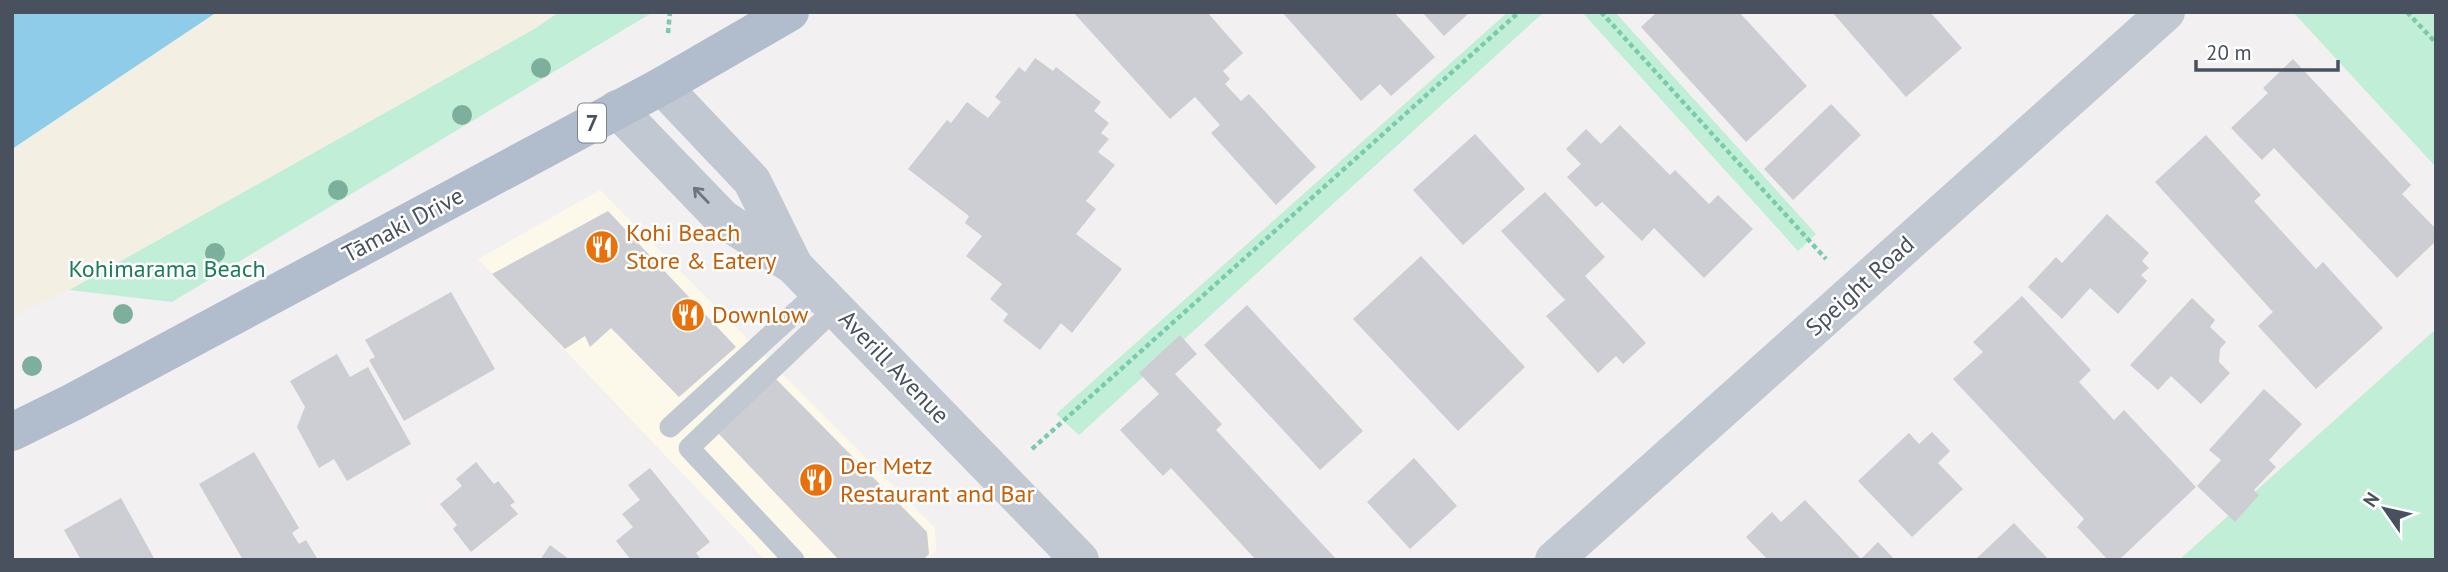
<svg xmlns="http://www.w3.org/2000/svg" width="2448" height="572" font-family="'PT Sans',sans-serif">
  <style>
    .commercial { fill: #fcf9eb }
    .green { fill: #c0eed7 }
    .sand { fill: #f3efe2 }
    .water { fill: #8fcce9 }
    .building { fill: #cdced4 }
    .lines { fill: none; stroke-linecap: round; stroke-linejoin: round }
    .path { stroke: #79cbac; stroke-width: 4.5; stroke-dasharray: 5 3.5; stroke-linecap: butt }
    .service { stroke: #c1c8d1; stroke-width: 21 }
    .minor { stroke: #c1c8d1; stroke-width: 38 }
    .tertiary { stroke: #c1c8d1; stroke-width: 38 }
    .primary { stroke: #b1bccd; stroke-width: 38 }
    .tree { fill: #7cb09c }
    .oneway { stroke: #6c7580 }
    .labels { text-anchor: middle; stroke-width: 5; stroke-linejoin: round; paint-order: stroke }
    .shield { fill: #fff; stroke: #7f858e; stroke-width: 2 }
    .shield-label { font-size: 23px; font-weight: bold; fill: #48515d }
    .street-label { font-size: 24px; fill: #48515d; stroke: #fff }
    .food-label { font-size: 24px; fill: #c56008; stroke: #fff; text-anchor: start }
    .park-label { font-size: 24px; fill: #1b7c57; stroke: #fff }
  </style>
  <rect width="100%" height="100%" fill="#f2f0f0"/>
  <polygon class="commercial" points="600,190 935,528 936,551 926,560 765,560 478,259"/>
  <g class="green">
    <polygon points="559,12 653,12 172,302 69,290 534,29"/>
    <polygon points="1508,12 1544,12 1079,435 1056,414"/>
    <polygon points="1582,12 1615,12 1816,234 1798,251"/>
    <polygon points="2293,12 2436,12 2436,167"/>
    <polygon points="2436,329 2436,560 2179,560"/>
  </g>
  <polygon class="sand" points="217,12 559,12 534,29 69,290 12,317 12,149"/>
  <polygon class="water" points="12,12 217,12 12,149"/>
  <g class="building">
    <polygon points="1073,12 1207,12 1243,53 1223,71 1230,79 1225,84 1241,101 1249,94 1316,167 1276,205 1211,133 1220,125 1195,97 1170,119"/>
    <polygon points="1282,12 1394,12 1435,57 1391,96 1380,84 1361,101"/>
    <polygon points="1422,12 1470,12 1444,36"/>
    <polygon points="1657,12 1739,12 1807,86 1746,142 1641,27"/>
    <polygon points="1832,12 1930,12 1962,48 1906,97"/>
    <polygon points="1035,58 1053,71 1056,67 1101,102 1094,111 1109,123 1101,133 1109,139 1098,152 1115,165 1086,201 1096,209 1076,234 1122,269 1072,333 1061,323 1040,350 1003,321 1008,314 990,299 1002,284 966,256 982,236 965,223 969,216 908,169 947,120 951,123 967,102 988,118 1001,102 995,97 1019,67 1025,72"/>
    <polygon points="2293,59 2411,185 2402,194 2436,229 2436,241 2397,278 2274,148 2262,160 2231,128 2268,93 2263,88"/>
    <polygon points="1831,104 1861,135 1793,200 1764,169"/>
    <polygon points="1620,125 1670,175 1675,170 1709,204 1718,195 1753,229 1704,278 1654,228 1642,241 1602,202 1596,207 1567,177 1581,164 1566,149 1586,129 1601,144"/>
    <polygon points="1475,134 1525,189 1463,245 1413,190"/>
    <polygon points="2206,135 2261,195 2254,201 2316,269 2323,262 2383,328 2316,389 2258,326 2273,312 2155,182"/>
    <polygon points="1545,192 1605,257 1585,276 1646,343 1623,364 1616,356 1598,373 1546,316 1565,300 1501,231"/>
    <polygon points="608,211 736,347 679,397 611,328 590,347 585,336 565,349 492,274"/>
    <polygon points="2107,214 2149,253 2142,261 2149,268 2141,275 2147,281 2118,314 2090,288 2062,319 2028,287 2056,257 2062,263"/>
    <polygon points="1421,256 1525,367 1458,431 1353,319"/>
    <polygon points="451,292 495,369 404,421 369,360 375,357 365,340"/>
    <polygon points="2022,296 2091,370 2079,382 2114,420 2124,410 2196,487 2119,560 2108,560 2077,527 2084,519 1953,379 1983,352 1973,342"/>
    <polygon points="2192,298 2215,320 2210,327 2226,342 2220,349 2219,362 2230,373 2201,404 2171,376 2158,390 2130,365"/>
    <polygon points="1247,305 1363,431 1320,470 1204,345"/>
    <polygon points="1180,335 1197,354 1175,374 1222,424 1216,430 1337,560 1256,560 1171,468 1163,476 1120,430 1159,394 1139,373"/>
    <polygon points="337,354 350,377 368,367 411,444 347,481 334,459 319,468 297,427 305,407 290,381"/>
    <polygon points="775,378 927,532 929,554 923,560 839,560 718,433"/>
    <polygon points="2264,389 2302,424 2269,460 2276,467 2254,490 2259,495 2235,522 2197,486 2221,460 2209,450"/>
    <polygon points="1932,432 1950,451 1938,463 1963,489 1912,537 1858,481 1909,433 1919,444"/>
    <polygon points="254,452 299,528 292,533 299,544 306,540 318,560 243,560 199,484"/>
    <polygon points="1414,458 1457,506 1410,549 1367,502"/>
    <polygon points="476,462 494,484 498,481 515,502 510,505 518,514 471,552 453,529 457,525 440,504 462,486 456,479"/>
    <polygon points="650,468 710,542 696,553 701,560 631,560 616,541 633,527 622,514 640,500 628,485"/>
    <polygon points="121,498 155,560 81,560 64,530"/>
    <polygon points="1805,500 1861,559 1878,542 1895,560 1768,560 1746,537 1772,512 1781,522"/>
    <polygon points="2014,523 2049,560 1975,560"/>
    <polygon points="550,545 570,560 540,560"/>
  </g>
  <g class="lines">
    <g class="path">
      <polyline points="1601,12 1826,259"/>
      <polyline points="2407,12 2436,43"/>
      <polyline points="668,33 670,12"/>
      <polyline points="1032,449 1519,12"/>
    </g>
    <g class="service">
      <polyline points="670,427 819,291"/>
      <polyline points="794,560 689,448 836,308"/>
    </g>
    <polyline class="minor" points="1554,560 2166,12"/>
    <g class="tertiary">
      <polyline points="662,86 752,181 793,264"/>
      <polyline points="617,109 722,218 794,266 1080,560"/>
    </g>
    <polyline class="primary" points="12,432 73,402 662,86 790,12"/>
  </g>
  <g class="tree">
    <circle cx="541" cy="68" r="10"/>
    <circle cx="462" cy="115" r="10"/>
    <circle cx="338" cy="190" r="10"/>
    <circle cx="215" cy="253" r="10"/>
    <circle cx="123" cy="314" r="10"/>
    <circle cx="32" cy="366" r="10"/>
  </g>
  <defs><path id="oneway-shaft" d="M-6 0H5M1.5-3L5.5 0L1.5 3" fill="none" stroke-width="1.6" stroke-linecap="round" stroke-linejoin="round" transform="scale(1.75)"/></defs>
  <use class="oneway" href="#oneway-shaft" transform="translate(701 195) rotate(-134)"/>
  <defs>
    <g id="restaurant-disc" transform="scale(1.75)"><circle r="9.5" fill="#e8710a" stroke="#fff"/><path d="M-5-6h1v4h1v-4h1v4h1v-4h1v5L-1.5 .5V6h-2V.5L-5-1ZM5-6V6H3V1.5H1.5Q1.5-4 5-6Z" fill="#fff"/></g>
  </defs>
  <g fill-rule="evenodd">
    <use href="#restaurant-disc" x="602" y="247"/>
    <use href="#restaurant-disc" x="688" y="315"/>
    <use href="#restaurant-disc" x="816" y="480"/>
  </g>
  <g class="labels">
    <rect class="shield" x="578" y="103.5" width="28" height="39" rx="5"/>
    <g class="shield-label">
      <text x="592" y="131">7</text>
    </g>
    <g class="street-label">
      <text transform="translate(403 225) rotate(-28)" y="8">Tāmaki Drive</text>
      <text transform="translate(1860 286) rotate(-42)" y="8">Speight Road</text>
      <text transform="translate(894 367) rotate(46)" y="8">Averill Avenue</text>
    </g>
    <g class="food-label">
      <text x="626" y="241">Kohi Beach<tspan x="626" dy="28">Store &amp; Eatery</tspan></text>
      <text x="712" y="323">Downlow</text>
      <text x="840" y="474">Der Metz<tspan x="840" dy="28">Restaurant and Bar</tspan></text>
    </g>
    <g class="park-label">
      <text x="167" y="277">Kohimarama Beach</text>
    </g>
  </g>
  <rect width="2448" height="572" fill="none" stroke="#48515d" stroke-width="28"/>
  <g transform="translate(2385 509) rotate(304)" stroke="#ffffff" stroke-width="5" paint-order="stroke">
  <path d="M0-5L12 26L0 18L-12 26Z" fill="#48515d"/>
  <text y="-10" font-size="19" font-weight="bold" text-anchor="middle" fill="#48515d">N</text>
  </g>
  <path d="M2196 60v10h142v-10" fill="none" stroke="#48515d" stroke-width="3.5"/>
  <text x="2206" y="60" font-size="21" fill="#48515d" stroke="#ffffff" stroke-width="5" paint-order="stroke">20 m</text>
</svg>
